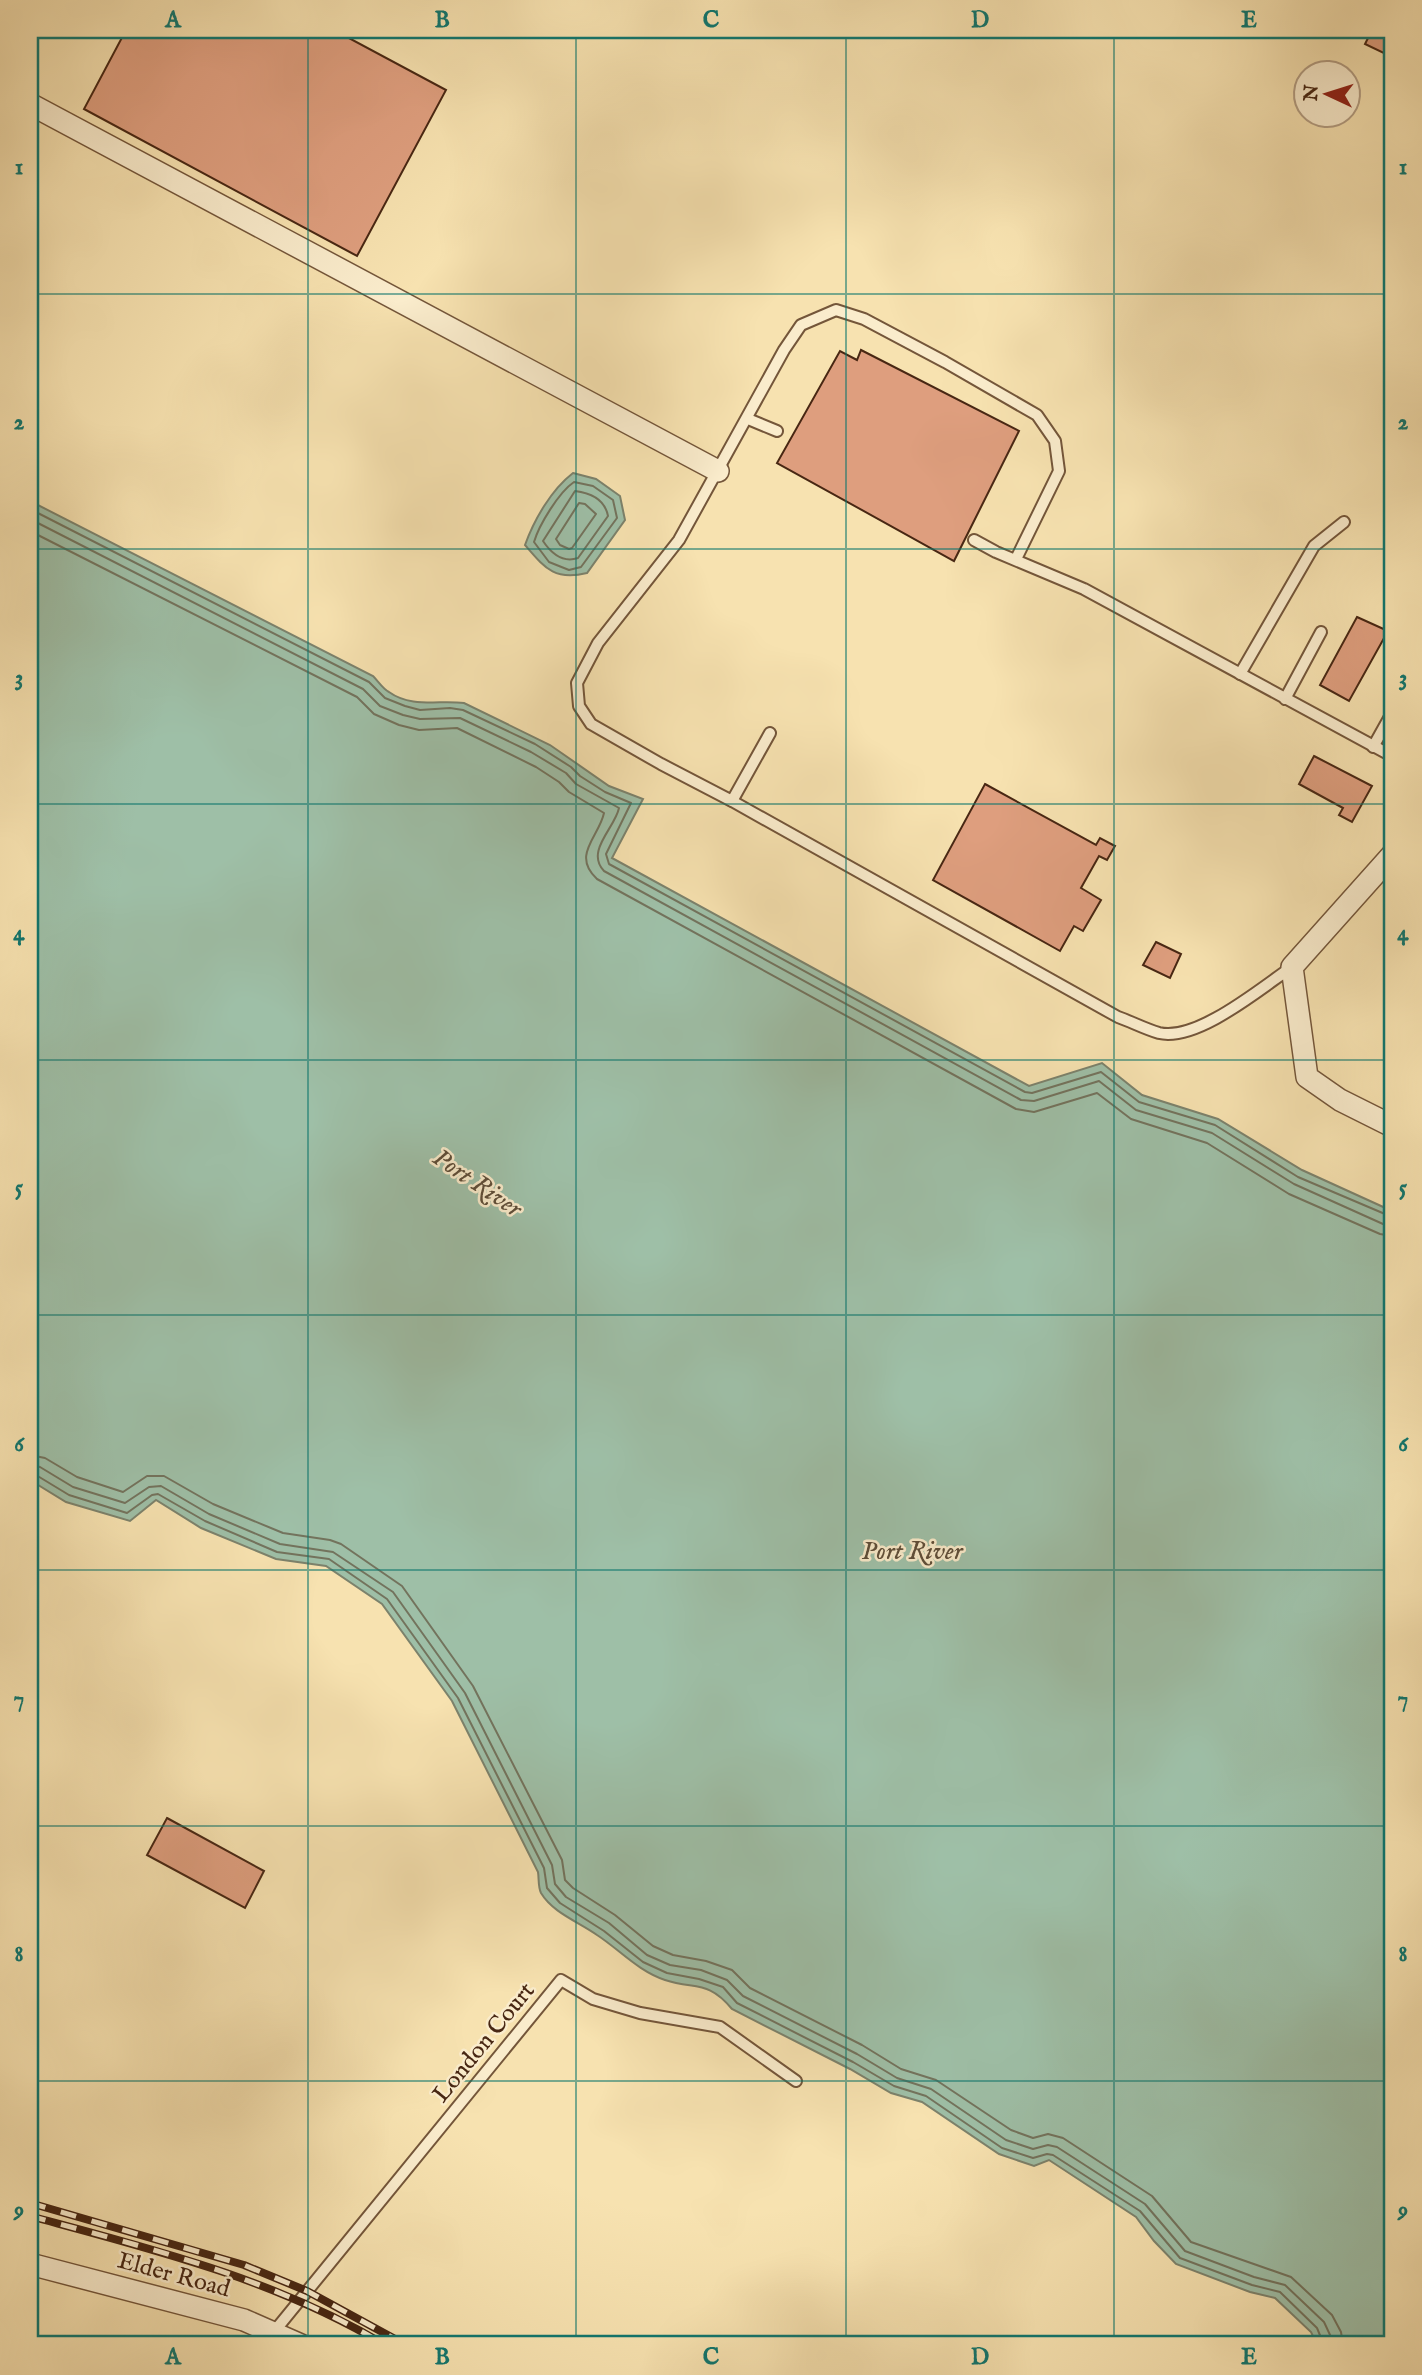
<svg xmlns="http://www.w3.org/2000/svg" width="1422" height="2375" font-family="'IM FELL English',serif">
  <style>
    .water { fill: #9ebfa7; stroke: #7c826c; stroke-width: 2 }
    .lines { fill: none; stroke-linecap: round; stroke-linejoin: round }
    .shore { stroke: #73735d; stroke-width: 2 }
    .building { fill: #de9e7e; stroke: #482713; stroke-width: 2 }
    .service-casing { stroke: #74563a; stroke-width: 14 }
    .minor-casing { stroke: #74563a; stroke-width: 24 }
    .service { stroke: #faeccc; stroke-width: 10 }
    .minor { stroke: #faeccc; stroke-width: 21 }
    .rail-casing { stroke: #482713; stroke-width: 8 }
    .rail { stroke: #faeccc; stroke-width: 5; stroke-dasharray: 16; stroke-linecap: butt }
    .grid { fill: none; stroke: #0f766e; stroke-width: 2; stroke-opacity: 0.55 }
    .labels { text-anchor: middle; stroke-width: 5; stroke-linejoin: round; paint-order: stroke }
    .street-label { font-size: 24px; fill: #482713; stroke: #faeccc }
    .water-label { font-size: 26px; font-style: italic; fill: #5e4d38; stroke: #faeccc }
    .neatline { fill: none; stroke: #0f766e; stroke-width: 2.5 }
    .grid-label { font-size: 23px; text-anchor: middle; font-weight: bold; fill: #0f766e }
  </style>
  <rect width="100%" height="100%" fill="#f7e2b0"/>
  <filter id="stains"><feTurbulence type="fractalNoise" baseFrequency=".00286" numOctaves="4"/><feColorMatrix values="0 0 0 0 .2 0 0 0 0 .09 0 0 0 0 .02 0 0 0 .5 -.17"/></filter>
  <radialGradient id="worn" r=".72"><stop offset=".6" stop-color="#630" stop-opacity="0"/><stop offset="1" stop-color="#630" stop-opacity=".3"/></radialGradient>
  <g class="water">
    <path d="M573,473L596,479L620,496L625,520L587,573C554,581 545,568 525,545C534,520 551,490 573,473Z"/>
    <path d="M30,501L373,676C378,681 383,689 389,692C411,708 439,700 464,703L550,745L609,786L643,799L612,858L1029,1086L1102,1063L1142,1095L1218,1119L1302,1170L1392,1211V2345L1317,2344L1311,2332L1275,2298L1250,2292L1176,2264L1154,2241L1136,2217L1049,2160L1034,2166L999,2154L922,2102L891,2093L850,2069L732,2009C708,1980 696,1990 665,1980C638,1971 620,1950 597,1935C579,1922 553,1913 541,1893C538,1887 539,1878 538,1872L452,1701L382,1604L326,1566L276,1559L201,1528L156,1500L130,1521L66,1502L30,1480Z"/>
  </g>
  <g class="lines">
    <g class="shore">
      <path d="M574,482L593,486L613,500L617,518L581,567L569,570L549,562L534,542C539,525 559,492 574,482Z"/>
      <path d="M575,491C591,493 605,500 608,516L578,558C563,563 551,553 543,541Z"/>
      <polygon points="579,503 585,504 596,514 572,548 569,549 560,545 556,539"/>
      <polyline points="30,509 369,682 385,698 405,706 420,710 450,708 463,710 535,744 571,767 580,776 605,792 631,803 606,854 609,864 1025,1092 1032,1093 1101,1072 1139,1102 1215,1125 1298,1177 1392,1217"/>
      <path d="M30,519L363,689L380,706L403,715L420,719L460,718L531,752L566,773L576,784L619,808C615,828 585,851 604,871L1021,1100L1034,1101L1099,1081L1136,1110L1212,1133L1294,1184L1383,1224L1392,1225"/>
      <path d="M30,531L357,697L374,714L399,725L419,730L457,728L536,767L559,782L569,792L604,813C599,837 571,855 597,879L1016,1109L1034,1112L1097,1093L1131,1119L1207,1143L1289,1194L1380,1234L1392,1236"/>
      <polyline points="30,1455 45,1458 77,1477 123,1492 147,1476 164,1476 213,1504 283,1533 330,1540 341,1544 402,1586 473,1686 562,1860 565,1880 573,1888 615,1915 653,1946 673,1955 706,1961 732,1970 750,1988 862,2045 901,2069 936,2080 1011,2130 1033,2138 1048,2134 1063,2138 1152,2196 1191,2242 1291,2277 1332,2315 1341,2332 1343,2345"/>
      <polyline points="30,1465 40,1467 73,1487 125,1503 149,1487 161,1486 209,1514 280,1544 333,1552 393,1592 465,1693 552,1865 555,1884 566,1897 609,1923 647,1955 670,1965 701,1970 727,1980 743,1996 857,2054 897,2078 931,2089 1006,2140 1033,2149 1048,2145 1057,2147 1145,2204 1185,2251 1254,2277 1285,2285 1324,2322 1331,2337 1332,2345"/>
      <polyline points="30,1474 36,1475 69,1495 127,1513 152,1495 158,1494 205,1521 277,1552 329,1559 387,1599 458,1698 544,1868 547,1888 560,1903 604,1931 643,1962 667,1973 699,1979 723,1987 737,2003 853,2062 894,2086 926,2096 1002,2148 1033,2158 1047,2154 1053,2155 1140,2211 1180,2258 1252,2285 1280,2292 1317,2328 1324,2345"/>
    </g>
  </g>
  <g class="building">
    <polygon points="126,30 334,30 446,90 357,256 84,109"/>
    <polygon points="1372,30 1392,30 1392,57 1365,44"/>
    <polygon points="861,350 1019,431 954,561 777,463 840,351 857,360"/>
    <polygon points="1357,617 1388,631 1349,701 1320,685"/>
    <polygon points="1314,756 1372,786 1352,822 1339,815 1343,808 1299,784"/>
    <polygon points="985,784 1096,845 1100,838 1115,846 1107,860 1099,856 1081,888 1101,900 1083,931 1074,926 1060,951 933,880"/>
    <polygon points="1156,942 1181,954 1170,978 1143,965"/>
    <polygon points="167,1818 264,1871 245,1908 147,1855"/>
  </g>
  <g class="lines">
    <g class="service-casing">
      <g id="service">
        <polyline points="748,419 777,431"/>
        <polyline points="974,540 996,552 1084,589 1392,756"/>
        <path d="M1016,559L1059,471L1055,441L1037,415L945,362L864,319L836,310L801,325L784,350L679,540L598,643L577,683L579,706L591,724L661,764L732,801L1118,1017C1132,1022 1145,1029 1159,1033C1197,1042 1261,988 1292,967"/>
        <polyline points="1240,674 1314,546 1344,522"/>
        <polyline points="1285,699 1321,632"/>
        <polyline points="1373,747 1392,713"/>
        <polyline points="732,801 770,733"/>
        <polyline points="273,2333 561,1980 593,1999 640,2013 720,2027 796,2081"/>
      </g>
    </g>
    <g class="minor-casing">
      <g id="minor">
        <polyline points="30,104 718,471"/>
        <polyline points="1392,855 1292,967 1307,1077 1340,1100 1392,1126"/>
        <polyline points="30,2264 244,2320 301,2345"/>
      </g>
    </g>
    <use href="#service" class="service"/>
    <use href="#minor" class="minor"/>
    <g class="rail-casing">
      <g id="rail">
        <polyline points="30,2203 244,2265 307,2291 406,2345"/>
        <path d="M30,2216C152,2249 275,2279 385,2345"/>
      </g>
    </g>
    <use href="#rail" class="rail"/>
  </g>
  <path class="grid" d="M308,30V2345M576,30V2345M846,30V2345M1114,30V2345M30,294H1392M30,549H1392M30,804H1392M30,1060H1392M30,1315H1392M30,1570H1392M30,1826H1392M30,2081H1392"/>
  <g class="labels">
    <g class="street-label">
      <text transform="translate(483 2042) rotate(-51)" y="8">London Court</text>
      <text transform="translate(174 2274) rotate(15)" y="8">Elder Road</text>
    </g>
    <g class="water-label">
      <text transform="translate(478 1182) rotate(34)" y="9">Port River</text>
      <text x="912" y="1559">Port River</text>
    </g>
  </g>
  <rect width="1422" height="2375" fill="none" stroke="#f7e2b0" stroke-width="77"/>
  <g transform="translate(1327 94) rotate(274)"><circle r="33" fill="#faeccc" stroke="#b39d82" stroke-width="2"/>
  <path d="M0-5L12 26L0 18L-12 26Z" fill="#8f2418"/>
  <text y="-10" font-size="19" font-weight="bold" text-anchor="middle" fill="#482713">N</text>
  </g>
  <rect x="38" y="38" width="1346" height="2298" class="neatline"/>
  <g class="grid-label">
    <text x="173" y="27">A</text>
    <text x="442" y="27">B</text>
    <text x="711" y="27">C</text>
    <text x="980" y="27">D</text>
    <text x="1249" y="27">E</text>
    <text x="19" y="174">1</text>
    <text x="1403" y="174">1</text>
    <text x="19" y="429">2</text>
    <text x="1403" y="429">2</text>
    <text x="19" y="685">3</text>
    <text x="1403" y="685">3</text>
    <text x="19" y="940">4</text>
    <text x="1403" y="940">4</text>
    <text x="19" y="1195">5</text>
    <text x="1403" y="1195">5</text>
    <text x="19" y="1451">6</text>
    <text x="1403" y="1451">6</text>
    <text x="19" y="1706">7</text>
    <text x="1403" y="1706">7</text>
    <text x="19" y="1961">8</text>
    <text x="1403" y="1961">8</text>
    <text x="19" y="2217">9</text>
    <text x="1403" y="2217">9</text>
    <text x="173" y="2364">A</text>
    <text x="442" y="2364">B</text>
    <text x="711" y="2364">C</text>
    <text x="980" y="2364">D</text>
    <text x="1249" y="2364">E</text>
  </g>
  <rect width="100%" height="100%" filter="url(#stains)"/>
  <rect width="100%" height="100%" fill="url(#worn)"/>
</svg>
